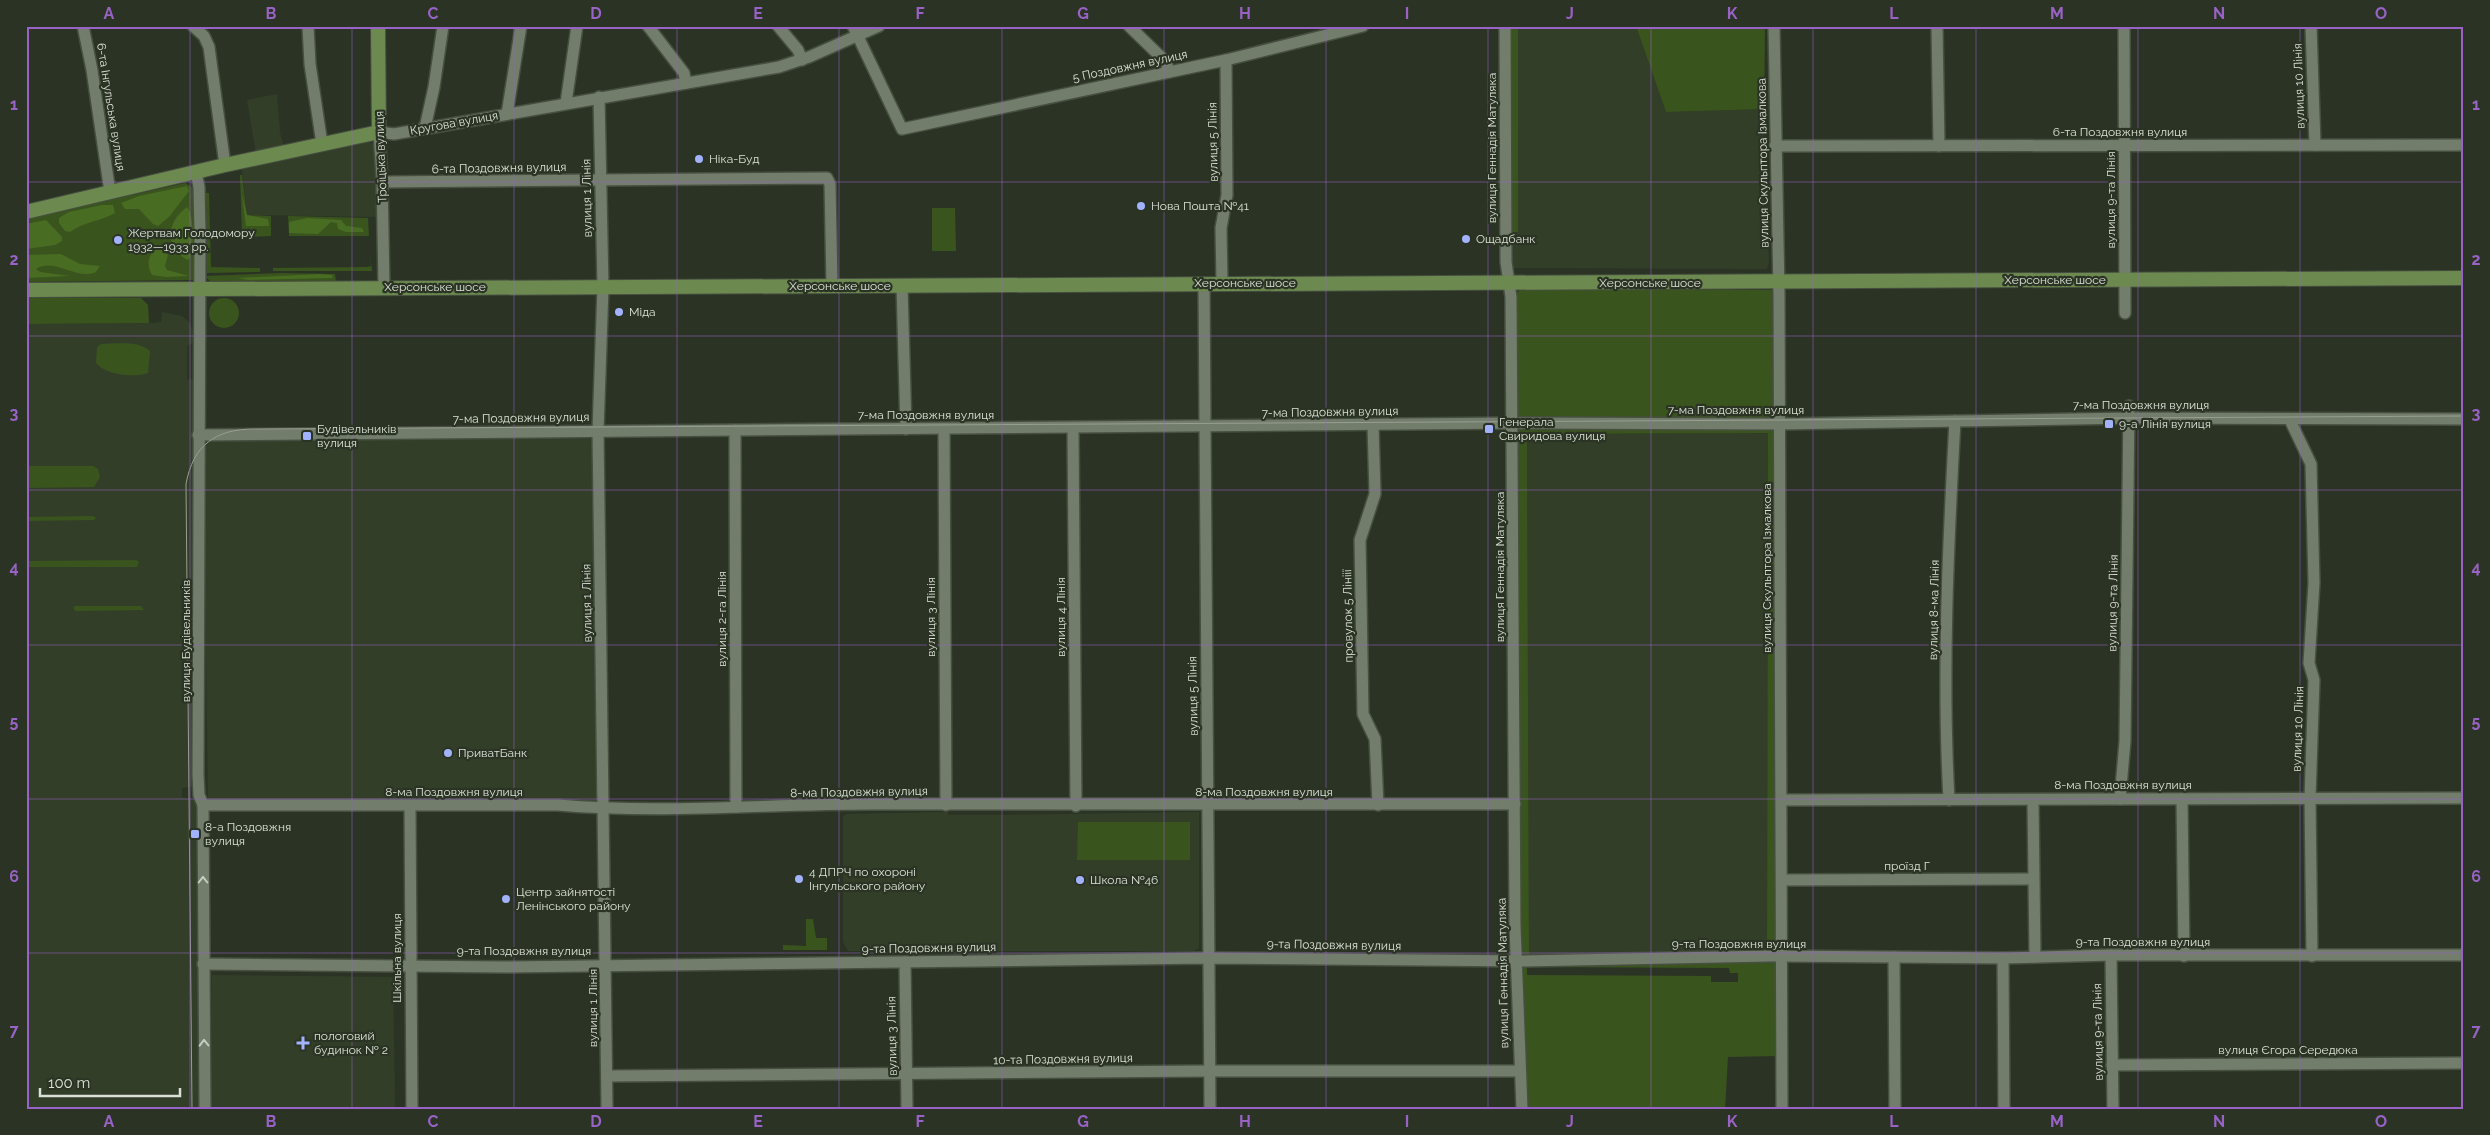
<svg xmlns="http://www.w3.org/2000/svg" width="2490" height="1135" font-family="Raleway,sans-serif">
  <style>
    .built { fill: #333e29 }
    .green { fill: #3a541e; fill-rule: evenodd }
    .forest { fill: #496c23 }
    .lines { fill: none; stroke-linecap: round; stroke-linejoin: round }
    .minor-casing { stroke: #474f41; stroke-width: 14 }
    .major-casing { stroke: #474f41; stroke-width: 16 }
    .minor { stroke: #737d6b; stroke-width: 11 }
    .major { stroke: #6c8a4f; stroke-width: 14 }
    .tram { stroke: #989f93; stroke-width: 1 }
    .oneway { stroke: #c5ccc1 }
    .grid { fill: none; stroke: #9862c6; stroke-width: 1; stroke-opacity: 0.55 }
    .poi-dot { fill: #a2b2fd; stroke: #2b3424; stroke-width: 2 }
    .labels { text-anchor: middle; stroke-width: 4.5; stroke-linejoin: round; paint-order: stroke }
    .street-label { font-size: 12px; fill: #dae0d6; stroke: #2b3424 }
    .poi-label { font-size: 12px; fill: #dae0d6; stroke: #2b3424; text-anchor: start }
    .neatline { fill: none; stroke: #9862c6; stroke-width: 2 }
    .grid-label { font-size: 16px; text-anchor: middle; font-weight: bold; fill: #9862c6 }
  </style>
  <rect width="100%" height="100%" fill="#2b3424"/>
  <g class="built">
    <polygon points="1518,26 1636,26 1666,112 1764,109 1769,264 1766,269 1514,268 1509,261 1510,233 1518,232"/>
    <polygon points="277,94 280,133 284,146 256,153 247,100"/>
    <polygon points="369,141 375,146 377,217 247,215 242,169 328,148"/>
    <polygon points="162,312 182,316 189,322 193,331 193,343 187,346 187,380 194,378 195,780 194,786 182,788 182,797 194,800 197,807 199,1109 26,1109 26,324 154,323 161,322"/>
    <polygon points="1768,433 1767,953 1529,956 1527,434"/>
    <polygon points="203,437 592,439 596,801 208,799"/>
    <polygon points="947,812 949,815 998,815 1199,812 1199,948 1194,951 848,951 843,942 843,816 847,814"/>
    <polygon points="212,975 393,977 395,1109 212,1109"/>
  </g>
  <g class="green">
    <polygon points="1508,26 1518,26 1518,232 1510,233"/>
    <polygon points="1636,26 1765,26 1764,109 1666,112"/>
    <polygon points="240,175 242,175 247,215 271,216 271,236 246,237 242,234"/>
    <polygon points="185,183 194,188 193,280 26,282 26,219"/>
    <polygon points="206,193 209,193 211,267 260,268 260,272 207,273"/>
    <polygon points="932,208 955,208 956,251 932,251"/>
    <polygon points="288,216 368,218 369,236 289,236"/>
    <polygon points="370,254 372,271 273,271 273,268 367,267 371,266"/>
    <polygon points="282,273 335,274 336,281 211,282 205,276"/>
    <polygon points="1522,288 1774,290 1776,951 1767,953 1768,433 1527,434 1529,956 1521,955 1515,295"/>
    <polygon points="26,298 141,298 148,305 149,323 26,324"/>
    <circle cx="224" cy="313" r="15"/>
    <path d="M101,344C117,344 137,340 150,351L148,373C133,378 106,375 96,363L97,347Z"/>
    <polygon points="26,466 93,466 98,469 100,477 94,487 26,488"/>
    <polygon points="93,516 96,518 94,520 26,521 26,517"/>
    <polygon points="136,560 139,562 137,567 26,567 26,561"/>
    <polygon points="76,606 141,606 144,610 75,611 73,607"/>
    <polygon points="1078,822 1190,822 1190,860 1077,860"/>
    <polygon points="806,919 813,919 816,938 827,938 827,950 783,950 783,945 806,946"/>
    <path d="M1773,961L1776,964L1777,1056L1728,1057L1725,1109H1524L1522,965ZM1527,967L1729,968L1730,973H1738V982H1711V976L1527,975Z"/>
  </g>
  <g class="forest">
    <polygon points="187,186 189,191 169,217 158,226 153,224 139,209 125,209 121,203 139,196"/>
    <polygon points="242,195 247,215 268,219 269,226 246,226"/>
    <path d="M102,205H113L115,213C101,221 83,222 70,232L65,231L59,223V218L69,212Z"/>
    <path d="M187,207C194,213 195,254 188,260C164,248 166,222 187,207Z"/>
    <polygon points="307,218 341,220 346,226 362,228 364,232 346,232 338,229 337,223 331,222 318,234 289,233 289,222"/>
    <polygon points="46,220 62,237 62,241 55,245 26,249 26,224"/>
    <path d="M158,247L168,255L165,266L167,270L189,276L166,277L152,275C146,266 148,253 158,247Z"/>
    <path d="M61,254L80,264L100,266L96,272C76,281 55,257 36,269L40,272L70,276L26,278V255Z"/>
    <polygon points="319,274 332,275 333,278 248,280 238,278"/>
  </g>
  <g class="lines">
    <g class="minor-casing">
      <g id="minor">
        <polyline points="83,26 92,70 110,192"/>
        <polyline points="193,26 204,36 209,47 225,165"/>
        <polyline points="308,26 310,64 322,144"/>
        <polyline points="648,26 684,73 686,83"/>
        <polyline points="778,26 798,50 802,60"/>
        <polyline points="853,26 902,129 1226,60 1363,26"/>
        <polyline points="1129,26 1166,62 1169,72"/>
        <polyline points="1505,26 1506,262 1511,297 1515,926 1522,1109"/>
        <polyline points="1774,26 1779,294 1782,1109"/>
        <polyline points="1937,26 1939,146"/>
        <polyline points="2124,26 2125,313"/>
        <polyline points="2311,26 2315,145"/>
        <polyline points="599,97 603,287 598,431 607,1109"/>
        <polyline points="566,103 577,26"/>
        <polyline points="507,114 521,26"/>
        <polyline points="425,128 434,87 443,26"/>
        <polyline points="1775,146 2464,145"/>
        <polyline points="196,172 199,187 200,232 198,774 199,795 203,805 205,1109"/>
        <polyline points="382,182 827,178 830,184 832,286"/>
        <polyline points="1204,283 1210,1109"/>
        <polyline points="1222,283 1221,228 1227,195 1226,60"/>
        <polyline points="902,286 906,429"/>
        <polyline points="384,287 382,177 379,132 394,134 779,67 809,57 879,26"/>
        <polyline points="2290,420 2311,464 2314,583 2309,663 2314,680 2310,798 2312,956"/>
        <polyline points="1373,425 1375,494 1360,540 1363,714 1375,739 1378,805"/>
        <polyline points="1073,428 1076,806"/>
        <polyline points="944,429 946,805"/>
        <polyline points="735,430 736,807"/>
        <polyline points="198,435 1514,423 1780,424 2129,418 2464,419"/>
        <polyline points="2120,799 2125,741 2129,406"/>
        <polyline points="2182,799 2184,956"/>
        <polyline points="1782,800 2464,798"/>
        <path d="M1949,800C1942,674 1948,548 1955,421"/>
        <polyline points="2033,800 2035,957"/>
        <path d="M203,805H558C662,814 767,804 871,804C1085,805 1300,806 1515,804"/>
        <polyline points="410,806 412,1109"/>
        <polyline points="1782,880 2033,879"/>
        <polyline points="2111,955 2113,1109"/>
        <polyline points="1894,957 1895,1109"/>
        <polyline points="2003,958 2004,1109"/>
        <polyline points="905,962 907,1109"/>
        <polyline points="203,964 505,967 1207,958 1524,961 1769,956 2003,958 2111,955 2464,955"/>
        <polyline points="2112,1065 2464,1063"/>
        <polyline points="607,1076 1209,1071 1520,1071"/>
      </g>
    </g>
    <g class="major-casing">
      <g id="major">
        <polyline points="26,212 225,165 379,132 378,26"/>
        <polyline points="26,290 2464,278"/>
      </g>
    </g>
    <use href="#minor" class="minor"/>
    <use href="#major" class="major"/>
    <path class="tram" d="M192,1109L186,484C193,445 216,429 254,429L2464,416"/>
  </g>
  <defs><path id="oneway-chevron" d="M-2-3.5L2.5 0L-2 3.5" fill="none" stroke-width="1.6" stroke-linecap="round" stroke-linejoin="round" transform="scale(1.25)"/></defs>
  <g class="oneway">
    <use href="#oneway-chevron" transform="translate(203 880) rotate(-90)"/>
    <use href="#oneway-chevron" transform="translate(204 1043) rotate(-91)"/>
  </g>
  <path class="grid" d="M190,26V1109M352,26V1109M514,26V1109M677,26V1109M839,26V1109M1002,26V1109M1164,26V1109M1326,26V1109M1488,26V1109M1651,26V1109M1813,26V1109M1976,26V1109M2138,26V1109M2300,26V1109M26,182H2464M26,336H2464M26,490H2464M26,645H2464M26,799H2464M26,953H2464"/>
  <g class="poi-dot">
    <circle cx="699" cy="159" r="5"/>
    <circle cx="1141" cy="206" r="5"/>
    <circle cx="1466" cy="239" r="5"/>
    <circle cx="118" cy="240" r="5"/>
    <circle cx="619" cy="312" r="5"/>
    <rect x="2104" y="419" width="10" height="10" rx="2.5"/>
    <rect x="1484" y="424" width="10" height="10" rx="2.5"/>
    <rect x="302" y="431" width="10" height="10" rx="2.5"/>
    <circle cx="448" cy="753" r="5"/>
    <rect x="190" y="829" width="10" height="10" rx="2.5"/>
    <circle cx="799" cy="879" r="5"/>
    <circle cx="1080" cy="880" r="5"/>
    <circle cx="506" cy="899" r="5"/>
    <path d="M300.5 1035.5h5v5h5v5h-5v5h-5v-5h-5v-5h5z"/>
  </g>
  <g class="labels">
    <g class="street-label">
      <text transform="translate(1130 66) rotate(-12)" y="4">5 Поздовжня вулиця</text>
      <text transform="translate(2299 86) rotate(-92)" y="4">вулиця 10 Лінія</text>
      <text transform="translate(111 107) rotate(81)" y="4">6-та Інгульська вулиця</text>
      <text transform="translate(454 123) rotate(-10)" y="4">Кругова вулиця</text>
      <text x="2120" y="136">6-та Поздовжня вулиця</text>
      <text transform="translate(1213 142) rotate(-91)" y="4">вулиця 5 Лінія</text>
      <text transform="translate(1492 148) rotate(-90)" y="4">вулиця Геннадія Матуляка</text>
      <text transform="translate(381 157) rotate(-92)" y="4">Троїцька вулиця</text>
      <text transform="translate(1763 163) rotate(-91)" y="4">вулиця Скульптора Ізмалкова</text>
      <text transform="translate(499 168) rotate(-1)" y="4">6-та Поздовжня вулиця</text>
      <text transform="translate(587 198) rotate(-91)" y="4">вулиця 1 Лінія</text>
      <text transform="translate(2111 200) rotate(-90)" y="4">вулиця 9-та Лінія</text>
      <text x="2055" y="284">Херсонське шосе</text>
      <text x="1245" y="287">Херсонське шосе</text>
      <text x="1650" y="287">Херсонське шосе</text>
      <text x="840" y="290">Херсонське шосе</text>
      <text x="435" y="291">Херсонське шосе</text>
      <text x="2141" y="409">7-ма Поздовжня вулиця</text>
      <text x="1736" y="414">7-ма Поздовжня вулиця</text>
      <text transform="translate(1330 412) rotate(-1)" y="4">7-ма Поздовжня вулиця</text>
      <text x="926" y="419">7-ма Поздовжня вулиця</text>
      <text transform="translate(521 418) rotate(-1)" y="4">7-ма Поздовжня вулиця</text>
      <text transform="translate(1500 567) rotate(-90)" y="4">вулиця Геннадія Матуляка</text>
      <text transform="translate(1767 568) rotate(-90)" y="4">вулиця Скульптора Ізмалкова</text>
      <text transform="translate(587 603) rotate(-91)" y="4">вулиця 1 Лінія</text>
      <text transform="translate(2113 603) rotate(-89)" y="4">вулиця 9-та Лінія</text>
      <text transform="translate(1934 610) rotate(-89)" y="4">вулиця 8-ма Лінія</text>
      <text transform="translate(1348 616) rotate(-91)" y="4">провулок 5 Лініії</text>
      <text transform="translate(931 617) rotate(-90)" y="4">вулиця 3 Лінія</text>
      <text transform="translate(1061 617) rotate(-90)" y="4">вулиця 4 Лінія</text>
      <text transform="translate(722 619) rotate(-90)" y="4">вулиця 2-га Лінія</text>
      <text transform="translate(186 641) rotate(-90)" y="4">вулиця Будівельників</text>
      <text transform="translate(1193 696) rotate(-91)" y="4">вулиця 5 Лінія</text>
      <text transform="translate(2298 729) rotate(-88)" y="4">вулиця 10 Лінія</text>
      <text x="2123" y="789">8-ма Поздовжня вулиця</text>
      <text x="454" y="796">8-ма Поздовжня вулиця</text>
      <text transform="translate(859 792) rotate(-1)" y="4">8-ма Поздовжня вулиця</text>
      <text x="1264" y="796">8-ма Поздовжня вулиця</text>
      <text x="1907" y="870">проїзд Г</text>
      <text x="2143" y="946">9-та Поздовжня вулиця</text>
      <text x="1739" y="948">9-та Поздовжня вулиця</text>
      <text transform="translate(1334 945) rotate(1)" y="4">9-та Поздовжня вулиця</text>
      <text transform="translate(929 948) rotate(-1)" y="4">9-та Поздовжня вулиця</text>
      <text x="524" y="955">9-та Поздовжня вулиця</text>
      <text transform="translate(397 958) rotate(-90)" y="4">Шкільна вулиця</text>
      <text transform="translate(1503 973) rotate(-91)" y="4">вулиця Геннадія Матуляка</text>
      <text transform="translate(593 1008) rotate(-90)" y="4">вулиця 1 Лінія</text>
      <text transform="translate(2098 1032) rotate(-91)" y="4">вулиця 9-та Лінія</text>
      <text transform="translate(892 1036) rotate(-91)" y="4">вулиця 3 Лінія</text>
      <text x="2288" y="1054">вулиця Єгора Середюка</text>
      <text transform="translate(1063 1059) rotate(-1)" y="4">10-та Поздовжня вулиця</text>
    </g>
    <g class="poi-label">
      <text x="709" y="163">Ніка-Буд</text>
      <text x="1151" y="210">Нова Пошта №41</text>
      <text x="128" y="237">Жертвам Голодомору<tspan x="128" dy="14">1932—1933 рр.</tspan></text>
      <text x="1476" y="243">Ощадбанк</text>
      <text x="629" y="316">Міда</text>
      <text x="1499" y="426">Генерала<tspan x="1499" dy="14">Свиридова вулиця</tspan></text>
      <text x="2119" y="428">9-а Лінія вулиця</text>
      <text x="317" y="433">Будівельників<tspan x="317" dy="14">вулиця</tspan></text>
      <text x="458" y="757">ПриватБанк</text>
      <text x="205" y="831">8-а Поздовжня<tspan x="205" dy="14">вулиця</tspan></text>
      <text x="809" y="876">4 ДПРЧ по охороні<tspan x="809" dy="14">Інгульського району</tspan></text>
      <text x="1090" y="884">Школа №46</text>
      <text x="516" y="896">Центр зайнятості<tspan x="516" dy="14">Ленінського району</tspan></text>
      <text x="314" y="1040">пологовий<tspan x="314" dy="14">будинок № 2</tspan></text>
    </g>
  </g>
  <rect width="2490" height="1135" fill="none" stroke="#2b3424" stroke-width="55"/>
  <path d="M40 1088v8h140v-8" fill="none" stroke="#dae0d6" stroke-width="2.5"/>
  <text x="48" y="1088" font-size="15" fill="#dae0d6" stroke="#2b3424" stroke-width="4" paint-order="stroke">100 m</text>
  <rect x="28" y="28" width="2434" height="1080" class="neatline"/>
  <g class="grid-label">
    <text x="109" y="19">A</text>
    <text x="271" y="19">B</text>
    <text x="433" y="19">C</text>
    <text x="596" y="19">D</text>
    <text x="758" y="19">E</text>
    <text x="920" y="19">F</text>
    <text x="1083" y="19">G</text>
    <text x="1245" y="19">H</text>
    <text x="1407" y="19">I</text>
    <text x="1570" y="19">J</text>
    <text x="1732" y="19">K</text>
    <text x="1894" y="19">L</text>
    <text x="2057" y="19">M</text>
    <text x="2219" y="19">N</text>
    <text x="2381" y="19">O</text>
    <text x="14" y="110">1</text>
    <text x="2476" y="110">1</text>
    <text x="14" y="265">2</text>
    <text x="2476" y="265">2</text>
    <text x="14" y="419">3</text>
    <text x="2476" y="419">3</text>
    <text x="14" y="573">4</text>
    <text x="2476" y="573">4</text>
    <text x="14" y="727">5</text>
    <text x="2476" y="727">5</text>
    <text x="14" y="882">6</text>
    <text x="2476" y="882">6</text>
    <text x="14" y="1036">7</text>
    <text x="2476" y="1036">7</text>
    <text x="109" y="1127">A</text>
    <text x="271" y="1127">B</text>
    <text x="433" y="1127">C</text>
    <text x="596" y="1127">D</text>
    <text x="758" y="1127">E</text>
    <text x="920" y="1127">F</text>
    <text x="1083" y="1127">G</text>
    <text x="1245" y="1127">H</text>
    <text x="1407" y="1127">I</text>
    <text x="1570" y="1127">J</text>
    <text x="1732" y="1127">K</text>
    <text x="1894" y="1127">L</text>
    <text x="2057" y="1127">M</text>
    <text x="2219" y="1127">N</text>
    <text x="2381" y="1127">O</text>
  </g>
</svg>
